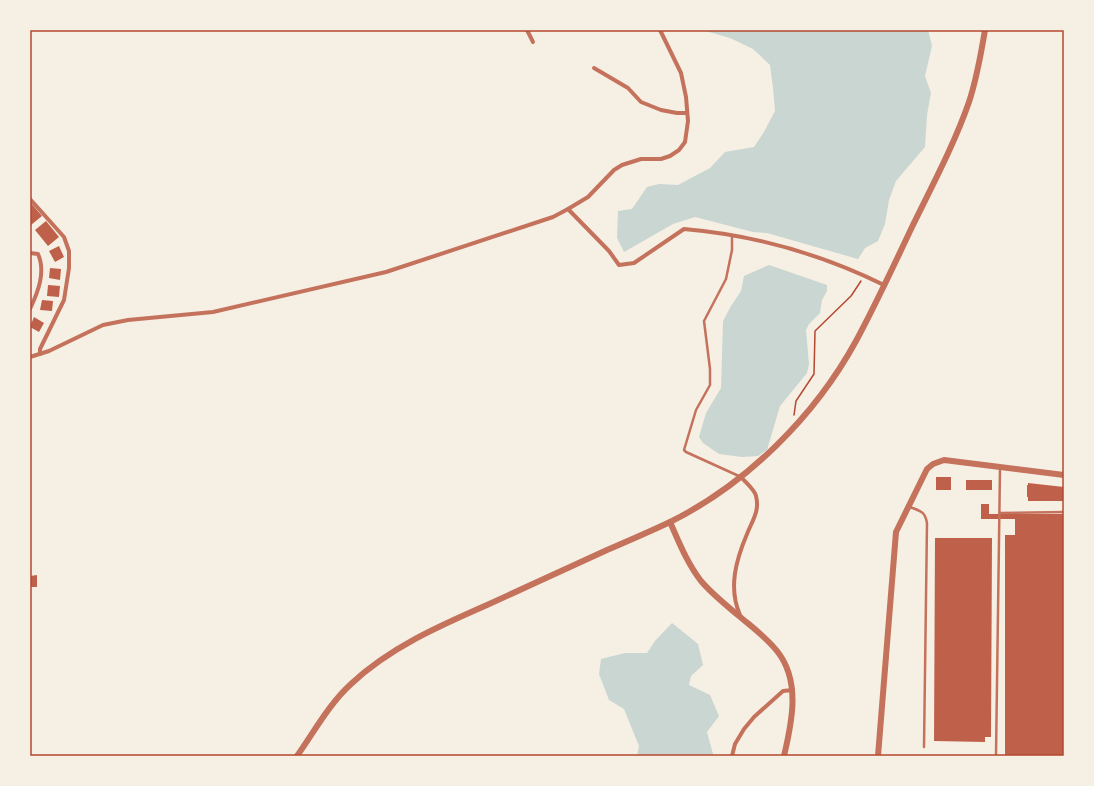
<svg xmlns="http://www.w3.org/2000/svg" width="1094" height="786" font-family="'Times New Roman',serif">
  <style>
    .water { fill: #c9d6d2 }
    .building { fill: #bf614a }
    .lines { fill: none; stroke-linecap: round; stroke-linejoin: round }
    .path { stroke: #b5482f; stroke-width: 1.5 }
    .service { stroke: #c5725c; stroke-width: 2.5 }
    .minor { stroke: #c5725c; stroke-width: 4 }
    .tertiary { stroke: #c5725c; stroke-width: 6 }
    .neatline { fill: none; stroke: #b5482f; stroke-width: 1.5 }
  </style>
  <rect width="100%" height="100%" fill="#f6efe4"/>
  <g class="water">
    <polygon points="702,30 928,30 932,46 925,76 931,93 927,115 925,147 896,181 889,200 885,224 878,241 865,248 858,259 767,233 753,232 695,217 673,224 624,252 617,238 618,211 632,209 647,187 659,184 678,185 710,168 725,152 754,147 764,132 775,111 773,88 770,65 753,49 730,38"/>
    <polygon points="769,265 827,285 827,291 822,300 820,313 809,324 806,330 809,364 807,373 780,406 767,450 758,456 742,457 719,454 703,443 699,437 706,413 721,388 723,321 731,306 741,291 744,276"/>
    <polygon points="672,623 698,644 703,665 691,676 689,685 710,695 719,716 707,732 713,754 711,756 637,756 639,746 624,709 609,700 599,674 601,659 625,653 647,653 655,641"/>
  </g>
  <g class="building">
    <polygon points="30,202 42,216 31,225 30,223"/>
    <polygon points="46,221 59,237 48,246 35,230"/>
    <polygon points="59,246 64,257 55,262 49,251"/>
    <polygon points="50,268 61,269 60,280 49,278"/>
    <polygon points="48,285 60,286 59,297 47,296"/>
    <polygon points="42,300 53,301 52,311 40,310"/>
    <polygon points="34,317 44,323 39,332 30,327"/>
    <rect x="936" y="477" width="15" height="13"/>
    <rect x="966" y="480" width="26" height="10"/>
    <polygon points="1028,483 1064,487 1064,501 1028,501 1028,497 1027,497 1027,485 1028,485"/>
    <polygon points="981,504 989,504 989,514 1064,514 1064,756 1005,756 1005,535 1015,535 1015,519 981,519"/>
    <polygon points="935,538 992,538 991,737 985,737 985,742 934,741"/>
    <polygon points="37,575 37,587 30,587 30,576"/>
  </g>
  <g class="lines">
    <polyline class="path" points="794,415 796,401 814,374 815,331 851,296 861,281"/>
    <g class="service">
      <polyline points="732,235 732,250 726,279 704,321 710,369 710,385 696,410 684,450 686,452 741,477"/>
      <path d="M910,507C920,511 925,511 927,523L924,747"/>
      <polyline points="1000,513 1064,512"/>
      <polyline points="996,756 1000,468"/>
    </g>
    <g class="minor">
      <polyline points="527,30 533,42"/>
      <polyline points="594,68 628,88 641,102 661,110 677,113 687,113"/>
      <polyline points="30,199 64,237 69,251 69,268 64,300 40,349 40,354"/>
      <path d="M568,209L609,251L619,265L634,263L684,229C754,235 821,254 884,285"/>
      <path d="M30,253L38,254C46,272 38,292 30,309"/>
      <polyline points="30,357 49,351 103,325 128,320 213,312 386,272 553,217 568,209 588,197 614,170 622,165 641,159 661,159 670,156 679,150 685,142 688,121 686,97 681,73 660,30"/>
      <path d="M740,615C728,588 736,560 747,534C752,521 760,511 756,496C755,490 745,482 741,477"/>
      <polyline points="732,756 735,744 744,729 754,717 783,691 793,690"/>
    </g>
    <g class="tertiary">
      <path d="M670,522C679,542 687,563 701,581C712,594 726,605 739,616C752,627 766,637 777,651C801,681 792,722 784,756"/>
      <path d="M297,756C314,732 329,704 351,684C389,648 439,626 487,605C527,587 567,568 607,550C628,541 649,532 670,522C747,484 815,416 856,341C876,304 894,265 912,227C932,186 954,145 969,102C977,78 981,54 985,30"/>
      <polyline points="878,756 896,532 927,469 933,464 944,460 1064,475"/>
    </g>
  </g>
  <rect width="1094" height="786" fill="none" stroke="#f6efe4" stroke-width="62"/>
  <rect x="31" y="31" width="1032" height="724" class="neatline"/>
</svg>
